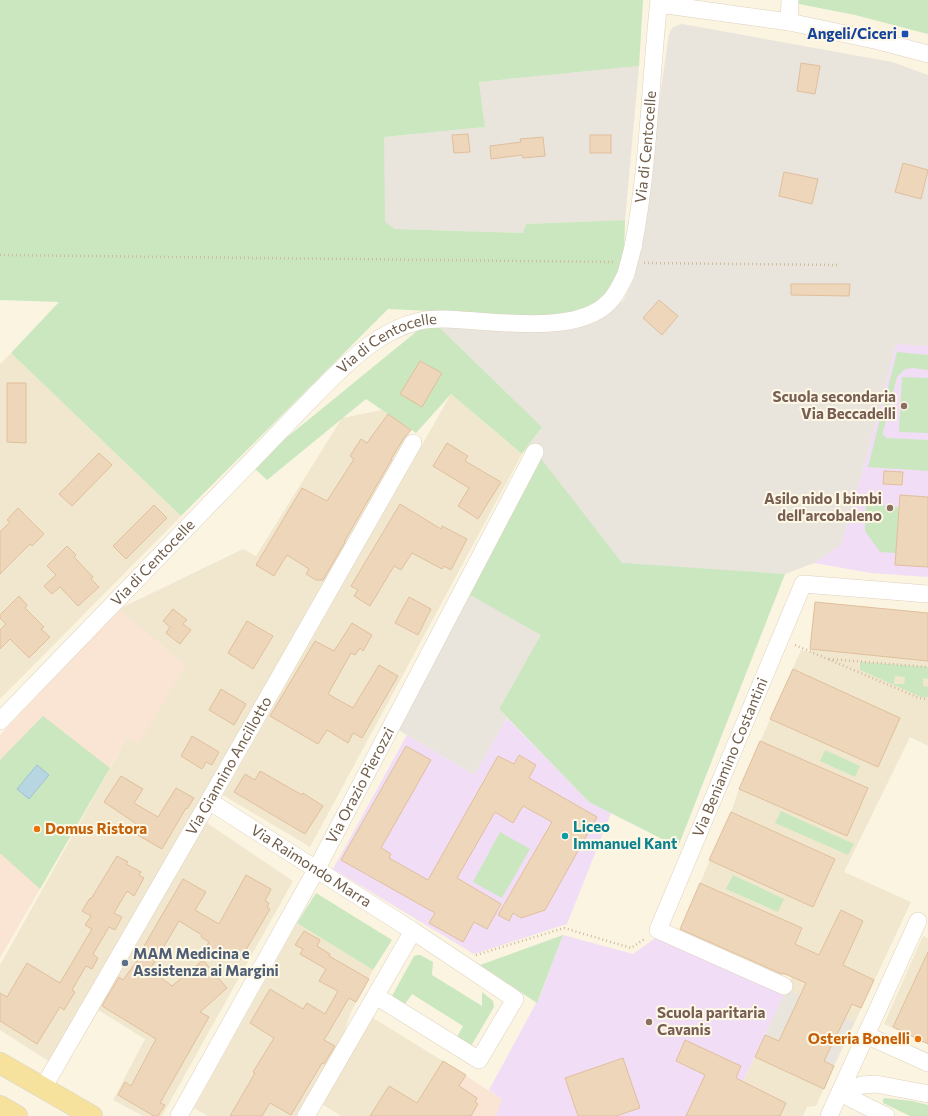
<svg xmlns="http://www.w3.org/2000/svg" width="928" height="1116" font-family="Commissioner,sans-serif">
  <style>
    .residential { fill: #f1e7cf }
    .commercial { fill: #fae5d5 }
    .industrial { fill: #e9e4dc }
    .education { fill: #f1def6 }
    .green { fill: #cae7c0; fill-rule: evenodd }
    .water { fill: #b7d6e2; stroke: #9ec3d3 }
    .building { fill: #eed6ba; stroke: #e0bf9b }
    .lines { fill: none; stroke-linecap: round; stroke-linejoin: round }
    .minor-casing { stroke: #ded1bd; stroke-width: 18 }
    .major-casing { stroke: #dad5d0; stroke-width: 22 }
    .path { stroke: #d2ba9e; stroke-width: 2.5; stroke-dasharray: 1 3; stroke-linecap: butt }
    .minor { stroke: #fff; stroke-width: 17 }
    .major { stroke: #f6e29c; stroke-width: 21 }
    .minor-bridge-casing { stroke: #ded1bd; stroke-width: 18; stroke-linecap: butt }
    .minor-bridge { stroke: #fff; stroke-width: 17 }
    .transit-dot { fill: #1a4fb4; stroke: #fef8e6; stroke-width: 1.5 }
    .education-dot { fill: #8d6e63; stroke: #fef8e6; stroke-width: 1.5 }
    .food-dot { fill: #e8710a; stroke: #fef8e6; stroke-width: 1.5 }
    .culture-dot { fill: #0f9aa8; stroke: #fef8e6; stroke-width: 1.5 }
    .service-dot { fill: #5c6f8a; stroke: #fef8e6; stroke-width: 1.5 }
    .labels { text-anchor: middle; stroke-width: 4; stroke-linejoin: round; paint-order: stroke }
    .transit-label { font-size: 15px; font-weight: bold; fill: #164399; stroke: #fef8e6; text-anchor: end }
    .street-label { font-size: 15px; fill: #705d49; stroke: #fef8e6 }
    .education-label { font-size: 15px; font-weight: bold; fill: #785e54; stroke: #fef8e6; text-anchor: end }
    .culture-label { font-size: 15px; font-weight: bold; fill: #0d838f; stroke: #fef8e6; text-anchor: start }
    .food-label { font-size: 15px; font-weight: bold; fill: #c56008; stroke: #fef8e6; text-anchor: start }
    .service-label { font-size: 15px; font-weight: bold; fill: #4e5e75; stroke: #fef8e6; text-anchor: start }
  </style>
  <rect width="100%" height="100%" fill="#faf4e1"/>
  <g class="residential">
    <polygon points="11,353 181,516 0,699 0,364"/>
    <polygon points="451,394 522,454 310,847 223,795"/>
    <polygon points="382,410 411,430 50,1062 0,1030 0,965 127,738 139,744 119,609 243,549 256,556 342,418"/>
    <polygon points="815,602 928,613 928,746 910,737 844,872 911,902 855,1022 786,989 792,978 786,975 782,975 779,981 677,936 731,812 739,789 801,650 810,652"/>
    <polygon points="204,821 293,881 162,1116 143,1116 113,1100 145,1039 95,1008"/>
    <polygon points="297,923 373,970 350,1014 340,1047 297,1116 208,1116 194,1108"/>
    <polygon points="923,936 928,938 928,1044 884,1024"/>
    <polygon points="373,1018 443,1061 420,1098 421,1116 341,1116 320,1103"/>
    <polygon points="765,1035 834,1066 816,1106 807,1107 803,1116 727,1116"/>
  </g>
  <g class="commercial">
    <polygon points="119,609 186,665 139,744 127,738 0,958 0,735"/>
    <polygon points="443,1061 502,1099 496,1116 421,1116 429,1104 420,1099"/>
  </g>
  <g class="industrial">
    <polygon points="682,24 892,62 928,75 928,346 896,345 864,466 841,545 814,563 785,574 622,564 529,445 542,427 438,326 609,312 623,301 634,279 669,34 673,27"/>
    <polygon points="639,66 625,220 526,224 524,233 395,229 385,222 383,191 384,137 485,127 479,82"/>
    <polygon points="470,595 542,635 499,709 507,718 474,775 397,729"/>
    <polygon points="786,989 855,1022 834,1066 765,1035"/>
  </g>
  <g class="education">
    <polygon points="896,344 928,346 928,577 871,573 814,563 841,545 864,466"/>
    <polygon points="507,718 589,802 611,813 567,924 474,954 333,869 407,735 474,775"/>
    <polygon points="563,935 633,954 657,937 784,994 727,1116 496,1116 502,1099 489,1090 540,996"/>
  </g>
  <g class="green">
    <polygon points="0,0 643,0 639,66 479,82 485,127 384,137 385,222 395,229 523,233 526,224 625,220 624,254 619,269 609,290 592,305 578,312 531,318 452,312 388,309 181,516 11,353 59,302 0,300"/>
    <polygon points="795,0 928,0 928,34 855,15 794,3"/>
    <polygon points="438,326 542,427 522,454 451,394 416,433 366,399 267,480 252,466 422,327"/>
    <polygon points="897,352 928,355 928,370 913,368 905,369 897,377 883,432 883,435 887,438 928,440 928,471 868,467"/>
    <polygon points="902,377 928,378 928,433 899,432"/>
    <polygon points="539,456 622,563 785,574 678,847 589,802 499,709 541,635 470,595"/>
    <polygon points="866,504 899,507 896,553 880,552 865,531"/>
    <path d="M860,662L928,667V679L923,678V686L928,687V697H921L860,670ZM895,676L905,677L904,684H894Z"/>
    <polygon points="43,716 110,768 40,889 0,853 0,760"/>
    <polygon points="825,750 860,766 855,777 820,761"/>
    <polygon points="781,811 854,844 848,855 775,823"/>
    <polygon points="500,832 530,849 502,898 473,882"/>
    <polygon points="733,875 784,899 778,912 726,889"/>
    <polygon points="316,893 392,940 373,970 297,923"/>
    <polygon points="563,935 537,1003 480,965"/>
    <polygon points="417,955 420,955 433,962 432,975 482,1006 482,992 493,1001 494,1007 471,1046 457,1037 463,1026 412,994 405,1004 392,996 414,956"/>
    <polygon points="885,1098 912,1101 928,1105 928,1116 910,1116 883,1103 883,1099"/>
  </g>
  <polygon class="water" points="37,765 49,775 29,799 17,789"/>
  <g class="building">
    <polygon points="801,63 820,66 815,94 797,91"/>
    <polygon points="468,134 470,152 454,153 452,135"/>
    <rect x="590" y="135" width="21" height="18"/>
    <polygon points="543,137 545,156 523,158 522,155 491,159 490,146 521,142 520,139"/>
    <polygon points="903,163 928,170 921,199 895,192"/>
    <polygon points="784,172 818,179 812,204 779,196"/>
    <polygon points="791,284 850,284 849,296 791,295"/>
    <polygon points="659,300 678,316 662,335 643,318"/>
    <polygon points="420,361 442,373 422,407 400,394"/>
    <polygon points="7,383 26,383 26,443 7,442"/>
    <polygon points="388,414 411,430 404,438 391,459 392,459 344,542 345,542 323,580 316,580 306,574 309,569 287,555 274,576 256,565 302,488 327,501 354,459 350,456 361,439 367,443"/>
    <polygon points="447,443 468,456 465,461 501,482 478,519 458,506 469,488 433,466"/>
    <polygon points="99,453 112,465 72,506 59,494"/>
    <polygon points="884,471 903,472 902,485 883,484"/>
    <polygon points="900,495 928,497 928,567 895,565"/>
    <polygon points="400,504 441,529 442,526 467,539 451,570 444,566 442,569 412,553 401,570 394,566 370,606 354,596 358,590 351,586"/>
    <polygon points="154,505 167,518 126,559 113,546"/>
    <polygon points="18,508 44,534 32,546 30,544 0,574 0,532 10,522 7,520"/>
    <polygon points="67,546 76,555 74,557 93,577 91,579 99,587 78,606 60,587 52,594 44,586 56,575 47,566"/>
    <polygon points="19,596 27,605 25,608 44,627 41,629 50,637 29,658 10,639 0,649 0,630 6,624 0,618 0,615"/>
    <polygon points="409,597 431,609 418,635 395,623"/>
    <polygon points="815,602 928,613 928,661 810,649"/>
    <polygon points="173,609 187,620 183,624 191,630 180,644 166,633 170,627 163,621"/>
    <polygon points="247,621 273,636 253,669 228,653"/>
    <polygon points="352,623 372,635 363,651 360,648 355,655 351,653 328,694 353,708 379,665 398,676 362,738 353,733 348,743 327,730 318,744 270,716 315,641 334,651"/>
    <polygon points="793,669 900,718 878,767 770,719"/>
    <polygon points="221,689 246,704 234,725 209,710"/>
    <polygon points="192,736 219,752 212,765 206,762 202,769 181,756"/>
    <polygon points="760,741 868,788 847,836 739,789"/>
    <polygon points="406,746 431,760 381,848 391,854 389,858 428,880 498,756 514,764 519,755 536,765 529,778 597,817 545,910 521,918 513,913 509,921 498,915 552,822 523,806 513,823 495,812 457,878 501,904 487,929 474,922 463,942 429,923 435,913 341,860"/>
    <polygon points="260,771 302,795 303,793 323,806 305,834 234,792 245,774 255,780"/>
    <polygon points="121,776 143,789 134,803 158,817 176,788 194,798 187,809 186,808 162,849 134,833 138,825 104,802"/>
    <polygon points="731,812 835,859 813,907 709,860"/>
    <polygon points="117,856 128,862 126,864 141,872 139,875 144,878 134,896 127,891 114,913 122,917 115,930 109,927 93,954 98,958 92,969 86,966 72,990 75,992 64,1010 60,1007 37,1044 0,1021 0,993 7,997 27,963 60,983 92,929 85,925 91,916 82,911 90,898 91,899"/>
    <polygon points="246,875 271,889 265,901 269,903 267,907 270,909 240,960 232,956 229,960 206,947 209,942 201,937 202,935 179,921 150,970 172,986 203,960 227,988 200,1012 209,1017 160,1103 165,1105 158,1116 154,1116 118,1095 125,1082 131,1086 156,1039 102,1006 119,977 123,980 142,954 140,953 183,879 206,892 195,910 219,924"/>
    <polygon points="700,883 802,928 795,944 819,955 841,910 863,921 843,965 874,980 861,1008 852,1004 824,1061 834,1066 824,1089 755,1057 765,1035 779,1041 806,983 783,973 782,974 680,929"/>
    <polygon points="304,931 320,940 317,946 330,954 329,956 369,979 356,1002 349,998 324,1040 335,1046 324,1064 322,1063 291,1115 270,1103 262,1116 230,1116 255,1073 253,1072 274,1038 250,1023 270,989 303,1009 307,1003 325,1014 338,991 319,981 326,969 300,954 303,949 295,945"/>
    <polygon points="928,952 928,1044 893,1027"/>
    <polygon points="685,1040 741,1066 736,1078 786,1103 780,1116 686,1116 705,1075 676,1061"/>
    <polygon points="623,1058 640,1108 616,1116 578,1116 565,1078"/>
    <polygon points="443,1061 466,1075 459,1086 477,1098 475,1102 478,1104 471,1116 370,1116 389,1086 417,1103"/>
  </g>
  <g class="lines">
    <g class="minor-casing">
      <g id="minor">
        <polyline points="659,4 789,22 879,41 928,54"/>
        <polyline points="789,22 790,0"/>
        <path id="s1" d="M633,247C649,165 650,82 659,0"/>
        <path id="s2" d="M0,721L319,391C348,362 379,330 420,321C433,318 449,319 462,320C503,322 578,334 609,302C617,294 621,284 626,274"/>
        <path id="s3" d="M209,801L413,931"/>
        <path id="s4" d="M784,986L658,930L803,584L928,594"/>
        <polyline points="866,1035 928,1063"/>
        <path id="s5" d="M43,1088L209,801L413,443"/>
        <polyline points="840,1093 862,1085 876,1084 928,1094"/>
        <polyline points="840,1093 886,1116"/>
        <path id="s6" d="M179,1116L316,870L535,452"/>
        <polyline points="306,1116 413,931 515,999 479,1060 376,996"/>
        <polyline points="829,1116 918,921"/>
      </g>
    </g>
    <g class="major-casing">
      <g id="major">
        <polyline points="0,1063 92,1116"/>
        <polyline points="0,1106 17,1116"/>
      </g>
    </g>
    <g class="path">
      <polyline points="0,255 613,262"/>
      <polyline points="644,263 838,265"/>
      <polyline points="795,645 919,698 928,699"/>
      <polyline points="829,659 928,667"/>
      <polyline points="476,955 564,928 631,948 646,938"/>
    </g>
    <use href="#minor" class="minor"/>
    <use href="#major" class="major"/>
    <g class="minor-bridge-casing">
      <polyline id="minor-bridge" points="626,274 633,247"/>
    </g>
    <use href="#minor-bridge" class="minor-bridge"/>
  </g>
  <rect class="transit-dot" x="901" y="30" width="8" height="8" rx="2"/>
  <g class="education-dot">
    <circle cx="904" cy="406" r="4"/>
    <circle cx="890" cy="508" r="4"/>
    <circle cx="649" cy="1022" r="4"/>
  </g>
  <g class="food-dot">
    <circle cx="37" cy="829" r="4"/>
    <circle cx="918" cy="1039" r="4"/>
  </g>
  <circle class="culture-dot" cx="565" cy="836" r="4"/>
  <circle class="service-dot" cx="125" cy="963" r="4"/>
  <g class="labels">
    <g class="transit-label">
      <text x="897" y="39">Angeli/Ciceri</text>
    </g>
    <g class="street-label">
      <text dy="5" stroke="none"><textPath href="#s1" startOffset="101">Via di Centocelle</textPath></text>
      <text dy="5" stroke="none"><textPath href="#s2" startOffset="544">Via di Centocelle</textPath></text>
      <text dy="5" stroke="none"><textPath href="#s2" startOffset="220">Via di Centocelle</textPath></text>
      <text dy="5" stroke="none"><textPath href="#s4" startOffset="325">Via Beniamino Costantini</textPath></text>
      <text dy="5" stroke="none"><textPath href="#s5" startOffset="372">Via Giannino Ancillotto</textPath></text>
      <text dy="5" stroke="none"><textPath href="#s6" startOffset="377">Via Orazio Pierozzi</textPath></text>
      <text dy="5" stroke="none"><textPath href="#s3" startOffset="121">Via Raimondo Marra</textPath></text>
    </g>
    <g class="education-label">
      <text x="896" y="402">Scuola secondaria<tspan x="896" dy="17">Via Beccadelli</tspan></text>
      <text x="882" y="504">Asilo nido I bimbi<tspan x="882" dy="17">dell'arcobaleno</tspan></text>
      <text x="657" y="1018" text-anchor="start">Scuola paritaria<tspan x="657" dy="17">Cavanis</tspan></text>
    </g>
    <g class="culture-label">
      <text x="573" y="832">Liceo<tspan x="573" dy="17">Immanuel Kant</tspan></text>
    </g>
    <g class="food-label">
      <text x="45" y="834">Domus Ristora</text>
      <text x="910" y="1044" text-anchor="end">Osteria Bonelli</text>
    </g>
    <g class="service-label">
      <text x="133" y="959">MAM Medicina e<tspan x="133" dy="17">Assistenza ai Margini</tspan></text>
    </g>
  </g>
</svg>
